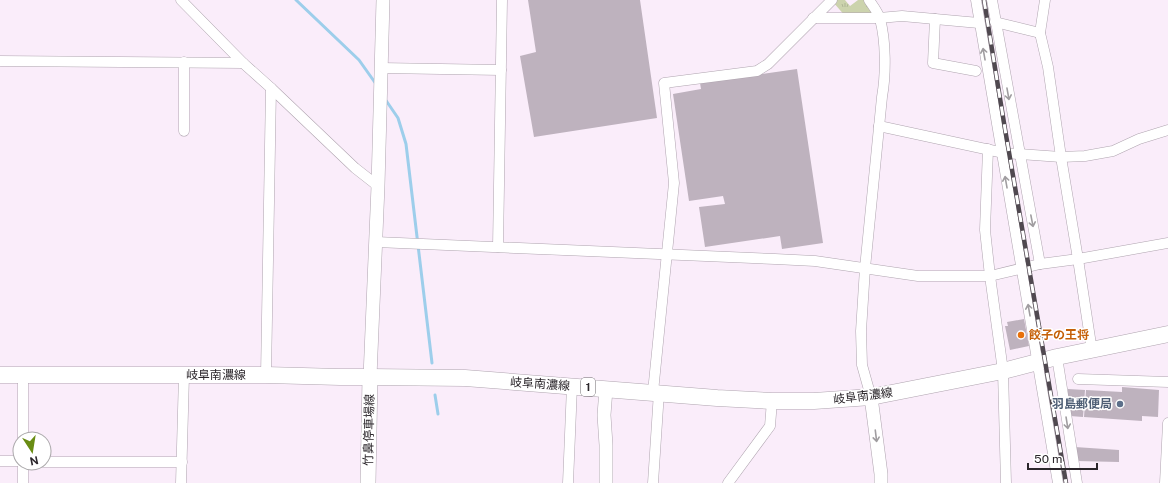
<svg xmlns="http://www.w3.org/2000/svg" width="1168" height="483" font-family="'Public Sans','Noto Sans JP',sans-serif">
  <style>
    .park { fill: url(#park-tufts) }
    .lines { fill: none; stroke-linecap: round; stroke-linejoin: round }
    .stream { stroke: #9dceeb; stroke-width: 3 }
    .building { fill: #beb2be }
    .minor-casing { stroke: #afa4af; stroke-width: 11 }
    .tertiary-casing { stroke: #afa4af; stroke-width: 14 }
    .secondary-casing { stroke: #afa4af; stroke-width: 16 }
    .primary-casing { stroke: #afa4af; stroke-width: 17 }
    .minor { stroke: #fff; stroke-width: 10 }
    .tertiary { stroke: #fff; stroke-width: 13 }
    .secondary { stroke: #fff; stroke-width: 15 }
    .primary { stroke: #fff; stroke-width: 16 }
    .rail-casing { stroke: #504950; stroke-width: 4.5 }
    .rail { stroke: #fff; stroke-width: 3; stroke-dasharray: 9; stroke-linecap: butt }
    .oneway { stroke: #a09da0 }
    .food-dot { fill: #e8710a; stroke: #fff; stroke-width: 1.5 }
    .service-dot { fill: #5c6f8a; stroke: #fff; stroke-width: 1.5 }
    .labels { text-anchor: middle; stroke-width: 3; stroke-linejoin: round; paint-order: stroke }
    .shield { fill: #fff; stroke: #6b676b; stroke-width: 1 }
    .shield-label { font-size: 11px; font-weight: bold; fill: #2b262b }
    .food-label { font-size: 12px; font-weight: bold; fill: #c56008; stroke: #fff; text-anchor: start }
    .street-label { font-size: 12px; fill: #2b262b; stroke: #fff }
    .service-label { font-size: 12px; font-weight: bold; fill: #4e5e75; stroke: #fff; text-anchor: end }
  </style>
  <defs>
    <pattern id="park-tufts" width="24" height="20" patternUnits="userSpaceOnUse"><rect width="24" height="20" fill="#ccd3ad"/><path d="M3 7l-1-3M5 7V3M7 7l1-3M15 17l-1-3M17 17v-4M19 17l1-3" fill="none" stroke="#afb595"/></pattern>
  </defs>
  <rect width="100%" height="100%" fill="#faedfa"/>
  <polygon class="park" points="835,0 845,0 850,6 858,0 866,0 876,17 846,17 833,2"/>
  <g class="lines">
    <g class="stream">
      <polyline points="296,0 359,60 376,84"/>
      <polyline points="385,99 398,118 406,144 432,363"/>
      <polyline points="435,395 438,414"/>
    </g>
  </g>
  <g class="building">
    <polygon points="528,0 640,0 657,118 534,137 520,56 536,52"/>
    <polygon points="797,69 823,243 782,249 780,236 705,247 699,207 725,204 723,196 689,201 673,94 701,89 700,83"/>
    <polygon points="1024,319 1029,346 1010,350 1005,326 1008,326 1007,322"/>
    <polygon points="1122,387 1159,390 1158,417 1142,416 1142,421 1084,417 1086,390 1122,392"/>
    <polygon points="1068,389 1085,390 1083,417 1070,416 1071,402 1067,402"/>
    <polygon points="1075,447 1119,450 1119,462 1076,461"/>
  </g>
  <g class="lines">
    <g class="minor-casing">
      <g id="minor">
        <polyline points="181,0 243,63 271,88 355,168 378,186"/>
        <path d="M869,0C873,6 878,12 880,19C886,41 886,74 882,97L865,268L861,331L862,365L871,397"/>
        <polyline points="976,0 1058,483"/>
        <polyline points="992,0 1040,264"/>
        <polyline points="1045,0 1040,33 1048,67 1061,157 1078,259 1092,351"/>
        <polyline points="813,18 879,18 902,16 979,23"/>
        <polyline points="935,19 933,63 976,71"/>
        <polyline points="995,22 1040,33"/>
        <polyline points="0,61 243,63"/>
        <polyline points="381,68 501,70"/>
        <polyline points="879,126 1004,153 1061,157 1085,156 1113,151 1139,139 1168,130"/>
        <polyline points="184,131 184,62"/>
        <polyline points="988,149 985,230 990,276 1040,264 1078,259 1168,243"/>
        <polyline points="376,242 775,259 815,261 918,276 990,276 1003,371 1006,483"/>
        <polyline points="498,247 502,0"/>
        <polyline points="1057,357 1077,483"/>
        <polyline points="266,375 271,88"/>
        <polyline points="1078,379 1168,382"/>
        <polyline points="653,392 674,183 664,83 757,71 768,64 832,0"/>
        <polyline points="23,439 23,375"/>
        <polyline points="0,461 20,461"/>
        <polyline points="44,462 182,462"/>
        <polyline points="23,483 23,463"/>
        <polyline points="181,483 184,375"/>
        <polyline points="568,483 572,386"/>
        <polyline points="653,483 659,392"/>
        <polyline points="728,483 770,426 772,401"/>
        <polyline points="1165,483 1168,423"/>
      </g>
    </g>
    <g class="tertiary-casing">
      <g id="tertiary">
        <polyline points="370,377 378,186 383,0"/>
        <polyline points="606,389 604,415 606,445 606,483"/>
        <polyline points="871,397 881,474 881,483"/>
      </g>
    </g>
    <g class="secondary-casing">
      <polyline id="secondary" points="368,483 370,377"/>
    </g>
    <g class="primary-casing">
      <polyline id="primary" points="0,375 266,375 340,377 370,377 465,378 717,398 772,401 814,401 871,397 1003,371 1057,357 1168,334"/>
    </g>
    <use href="#minor" class="minor"/>
    <use href="#tertiary" class="tertiary"/>
    <use href="#secondary" class="secondary"/>
    <use href="#primary" class="primary"/>
    <g class="rail-casing">
      <polyline id="rail" points="984,0 1005,129 1066,483"/>
    </g>
    <use href="#rail" class="rail"/>
  </g>
  <defs><path id="oneway-shaft" d="M-6 0H5M1.5-3L5.5 0L1.5 3" fill="none" stroke-width="1.6" stroke-linecap="round" stroke-linejoin="round"/></defs>
  <g class="oneway">
    <use href="#oneway-shaft" transform="translate(984 54) rotate(-100)"/>
    <use href="#oneway-shaft" transform="translate(1008 94) rotate(80)"/>
    <use href="#oneway-shaft" transform="translate(1006 182) rotate(-100)"/>
    <use href="#oneway-shaft" transform="translate(1032 221) rotate(79)"/>
    <use href="#oneway-shaft" transform="translate(1029 310) rotate(-100)"/>
    <use href="#oneway-shaft" transform="translate(1067 423) rotate(81)"/>
    <use href="#oneway-shaft" transform="translate(876 436) rotate(83)"/>
  </g>
  <circle class="food-dot" cx="1021" cy="335" r="4"/>
  <circle class="service-dot" cx="1120" cy="404" r="4"/>
  <g class="labels">
    <rect class="shield" x="581" y="378" width="14" height="18" rx="3"/>
    <g class="shield-label">
      <text x="588" y="391">1</text>
    </g>
    <g class="food-label">
      <text x="1029" y="339">餃子の王将</text>
    </g>
    <g class="street-label">
      <text x="216" y="379">岐阜南濃線</text>
      <text transform="translate(540 384) rotate(4)" y="4">岐阜南濃線</text>
      <text transform="translate(863 396) rotate(-7)" y="4">岐阜南濃線</text>
      <text transform="translate(369 430) rotate(-89)" y="4">竹鼻停車場線</text>
    </g>
    <g class="service-label">
      <text x="1112" y="408">羽島郵便局</text>
    </g>
  </g>
  <g transform="translate(32 451) rotate(168)"><circle r="19" fill="#ffffff" stroke="#aaa8aa"/>
  <path d="M0-3L7 15L0 10L-7 15Z" fill="#698c13"/>
  <text y="-6" font-size="11" font-weight="bold" text-anchor="middle" fill="#2b262b">N</text>
  </g>
  <path d="M1028 463v6h69v-6" fill="none" stroke="#2b262b" stroke-width="2"/>
  <text x="1034" y="463" font-size="12" fill="#2b262b" stroke="#ffffff" stroke-width="3" paint-order="stroke">50 m</text>
</svg>
